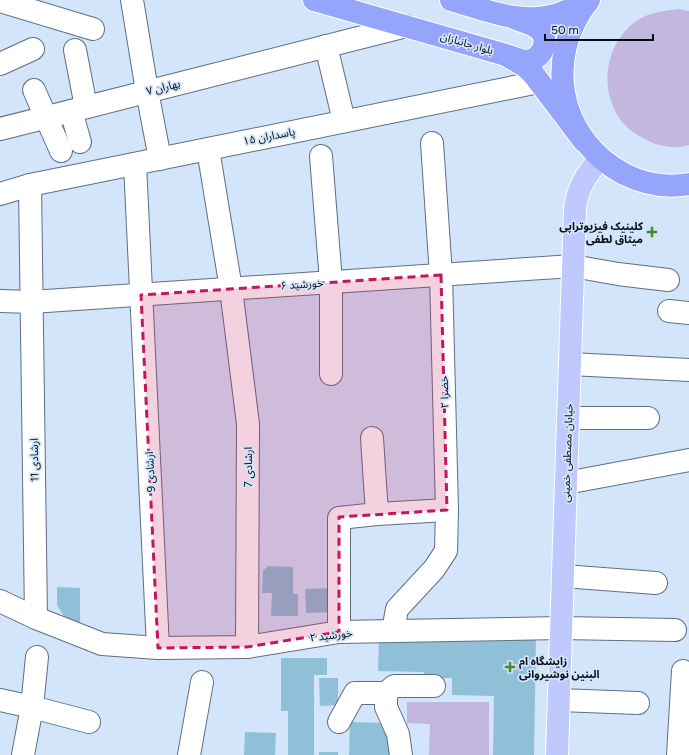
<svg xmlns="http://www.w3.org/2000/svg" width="689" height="755" font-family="Figtree,'Noto Sans Arabic',sans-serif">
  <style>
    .green { fill: #c2b7df }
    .building { fill: #90c0d8 }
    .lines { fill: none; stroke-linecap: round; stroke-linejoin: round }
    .minor-casing { stroke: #5f6f83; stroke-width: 24 }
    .major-casing { stroke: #fff; stroke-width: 24 }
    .highway-casing { stroke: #fff; stroke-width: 24 }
    .minor { stroke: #fff; stroke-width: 22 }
    .major { stroke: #c0c9fd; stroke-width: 22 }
    .highway { stroke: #96a5fc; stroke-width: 22 }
    .marked { fill: #c2185b; fill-opacity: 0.2; stroke: #c2185b; stroke-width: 3; stroke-dasharray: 8 5; stroke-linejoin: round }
    .poi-dot { fill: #4b8a2b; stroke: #d2e5fa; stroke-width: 1.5 }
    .labels { text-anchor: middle; stroke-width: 3.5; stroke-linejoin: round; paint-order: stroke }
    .street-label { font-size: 11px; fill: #070d14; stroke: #d2e5fa }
    .poi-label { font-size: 11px; font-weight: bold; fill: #070d14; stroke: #d2e5fa; text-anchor: end }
  </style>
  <rect width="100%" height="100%" fill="#d2e5fa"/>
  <g class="green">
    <path d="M679,9L689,11V145C678,149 664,147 653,143C642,138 631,132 623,123C598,92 604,45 635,22C648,12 664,11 679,9Z"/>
    <polygon points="407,702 489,702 489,755 429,755 430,724 407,723"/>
  </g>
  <g class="building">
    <polygon points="268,566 293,567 293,594 298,594 298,616 271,616 272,593 262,593 263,571"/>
    <polygon points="57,587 80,588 80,627 65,618 57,605"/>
    <polygon points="333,588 334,612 306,613 305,589"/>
    <polygon points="379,636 536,638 534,755 493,755 494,696 452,695 452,678 424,678 424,672 378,671"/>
    <polygon points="281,658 327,658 327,675 314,675 314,755 288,755 288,711 281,711"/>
    <polygon points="319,678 338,678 338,705 320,706"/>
    <polygon points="350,722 391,723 390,755 349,755"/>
    <polygon points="245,732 276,733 275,755 244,755"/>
    <rect x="319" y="752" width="19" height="3"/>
  </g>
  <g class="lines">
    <g class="minor-casing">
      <g id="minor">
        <polyline points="132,0 147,91 160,159"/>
        <polyline points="0,1 93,29"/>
        <polyline points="326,46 344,121"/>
        <polyline points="75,50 86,107"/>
        <polyline points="0,64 33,49"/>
        <polyline points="34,90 61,151"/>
        <polyline points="71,111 80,142"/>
        <polyline points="0,129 406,26"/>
        <polyline points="208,149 231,289 248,424 247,647"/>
        <polyline points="321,156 331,282 331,374"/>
        <polyline points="135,164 158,648"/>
        <polyline points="30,185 36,618"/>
        <polyline points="0,194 30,185 539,82"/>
        <polyline points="0,301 31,302 573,266 618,274 668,280"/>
        <polyline points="669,311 689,313"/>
        <polyline points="570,364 689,370"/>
        <polyline points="568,418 648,418"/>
        <polyline points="372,438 377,514"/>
        <polyline points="566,483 689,460"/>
        <polyline points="563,576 656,583"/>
        <polyline points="0,601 36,618 102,644 158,648 247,647 339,632 561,628 675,630"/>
        <polyline points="393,631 397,609 434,569 446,551 447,510 441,275 432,143"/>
        <polyline points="339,632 339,518 377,514 447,510"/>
        <polyline points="0,700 32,707 89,722"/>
        <polyline points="559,700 638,703"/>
        <polyline points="339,722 355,693 386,693"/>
        <polyline points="23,755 32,707 37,657"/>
        <polyline points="189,755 202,682"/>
        <polyline points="401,755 398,734 386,707 386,693 394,686 434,686"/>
        <polyline points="678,755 683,671"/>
      </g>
    </g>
    <g class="major-casing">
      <path id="major" d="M557,755L575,209C577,188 587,174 600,158"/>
    </g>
    <g class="highway-casing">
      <g id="highway">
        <polyline points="314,0 506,55 526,67 534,75 584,141"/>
        <path d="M451,0C483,9 517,24 551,16C564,13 576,7 588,1"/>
        <path d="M589,0C543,57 558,139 624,174C644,184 667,188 689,184"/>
        <path d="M508,56C514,57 520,61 526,61C541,60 550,43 541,31C535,24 524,22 516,19"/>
      </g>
    </g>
    <use href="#minor" class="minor"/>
    <use href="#major" class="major"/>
    <use href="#highway" class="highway"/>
  </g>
  <path class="marked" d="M441,275L447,510L339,517V632L247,647L158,648L141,295Z"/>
  <g class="poi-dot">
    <path d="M650 226h4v4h4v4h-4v4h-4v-4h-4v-4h4z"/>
    <path d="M508 661h4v4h4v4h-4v4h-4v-4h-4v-4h4z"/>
  </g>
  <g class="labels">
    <g class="street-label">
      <text transform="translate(467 43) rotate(16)" y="4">بلوار جانبازان</text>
      <text transform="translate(163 87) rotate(-14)" y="4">بهاران ۷</text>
      <text transform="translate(269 136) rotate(-11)" y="4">پاسداران ۱۵</text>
      <text transform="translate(302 284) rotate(-4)" y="4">خورشید ۶</text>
      <text transform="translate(444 392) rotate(-91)" y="4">خضرا ۲</text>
      <text transform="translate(567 453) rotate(-88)" y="4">خیابان مصطفی خمینی</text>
      <text transform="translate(34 460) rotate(-91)" y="4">ارشادی 11</text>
      <text transform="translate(248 467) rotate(-90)" y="4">ارشادی 7</text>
      <text transform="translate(150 472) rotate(-93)" y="4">ارشادی 9</text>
      <text transform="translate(331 635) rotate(-7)" y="4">خورشید ۲</text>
    </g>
    <g class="poi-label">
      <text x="643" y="230">کلینیک فیزیوتراپی<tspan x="643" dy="13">میثاق لطفی</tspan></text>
      <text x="519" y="665" text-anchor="start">زایشگاه ام<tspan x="519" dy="13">البنین نوشیروانی</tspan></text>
    </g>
  </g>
  <path d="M545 34v6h108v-6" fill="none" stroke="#070d14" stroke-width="2"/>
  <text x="551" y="34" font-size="12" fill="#070d14" stroke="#d2e5fa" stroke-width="3" paint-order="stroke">50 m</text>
</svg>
